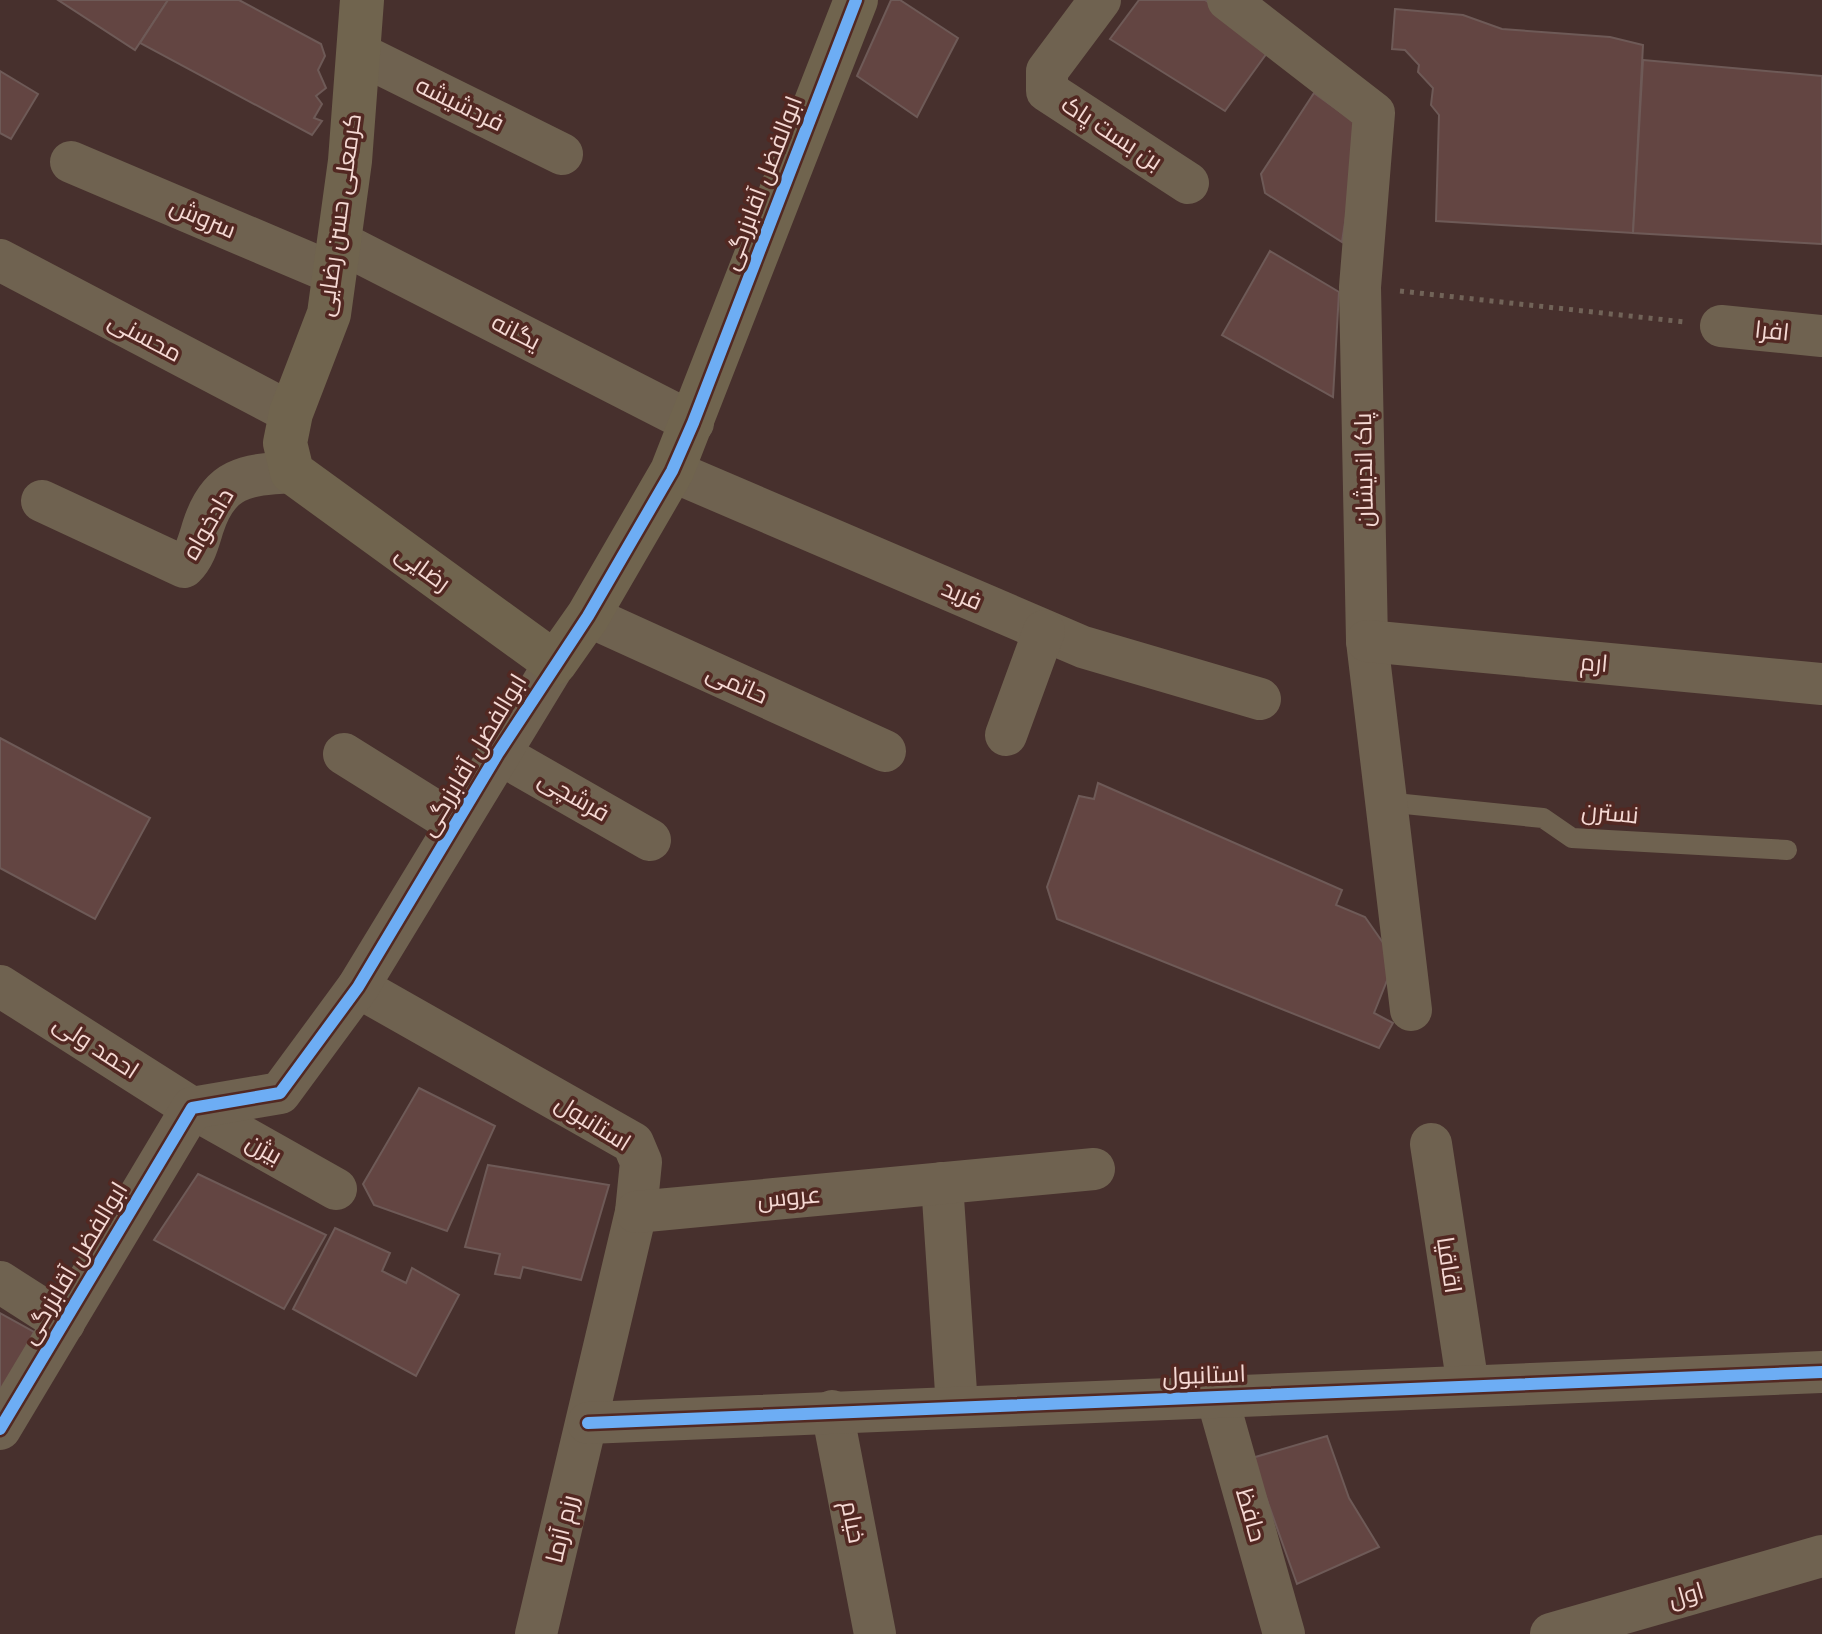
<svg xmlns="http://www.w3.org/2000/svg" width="1822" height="1634" font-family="'Open Sans',Cairo,sans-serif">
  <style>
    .building { fill: #634542; stroke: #6e5a57; stroke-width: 2 }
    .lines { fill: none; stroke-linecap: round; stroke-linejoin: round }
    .path { stroke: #716358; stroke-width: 5; stroke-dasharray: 4 6; stroke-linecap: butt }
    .lane { stroke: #6f6250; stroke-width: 20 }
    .street { stroke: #6f6250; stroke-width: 42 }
    .secondary { stroke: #70644e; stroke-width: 44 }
    .cycleway-casing { stroke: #522822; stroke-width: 17 }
    .cycleway { stroke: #6dadf4; stroke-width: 12 }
    .labels { text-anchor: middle; stroke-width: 7; stroke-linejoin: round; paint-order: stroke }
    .street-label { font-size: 24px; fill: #f5d9d4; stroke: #522822 }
  </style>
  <rect width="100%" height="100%" fill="#47302d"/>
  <g class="building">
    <polygon points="58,0 168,0 135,50"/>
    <polygon points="168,0 239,0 321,44 325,56 318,70 326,88 316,96 322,104 314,118 322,121 312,135 140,43"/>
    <polygon points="891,0 900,0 958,38 917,117 857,76"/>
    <polygon points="1139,0 1205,0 1272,46 1225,111 1110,39"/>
    <polygon points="1395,9 1463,15 1502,29 1610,37 1643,45 1633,233 1436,221 1439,115 1431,105 1433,88 1418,72 1419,65 1405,50 1392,49"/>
    <polygon points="1643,60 1822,76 1822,244 1633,233"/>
    <polygon points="0,71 38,94 11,139 0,133"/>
    <polygon points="1314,93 1360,126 1342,242 1265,193 1261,174"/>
    <polygon points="1270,251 1339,292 1333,397 1222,335"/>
    <polygon points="0,738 150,818 95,919 0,868"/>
    <polygon points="1098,783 1342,890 1336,905 1365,917 1386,947 1388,978 1374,1013 1393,1023 1379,1048 1057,919 1047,887 1079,796 1094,799"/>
    <polygon points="419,1088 495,1126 447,1231 374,1205 363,1184"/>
    <polygon points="488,1165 609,1185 581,1280 523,1267 520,1278 495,1274 500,1254 465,1247"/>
    <polygon points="198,1174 326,1235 284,1309 154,1240"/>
    <polygon points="335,1228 390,1253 382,1271 406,1283 412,1268 459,1295 416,1376 293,1309"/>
    <polygon points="0,1313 34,1332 0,1397"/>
    <polygon points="1327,1436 1349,1498 1379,1547 1297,1584 1252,1458"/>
  </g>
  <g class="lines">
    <polyline class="path" points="1400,291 1685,322"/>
    <polyline class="lane" points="1385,802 1543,818 1572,838 1787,850"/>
    <g class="street">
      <polyline points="1100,0 1047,71 1047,91 1188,183"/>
      <polyline points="1228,0 1374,113 1360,287 1367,641 1411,1010"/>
      <polyline points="358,53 562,154"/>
      <polyline points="71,162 335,274"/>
      <polyline points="339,242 693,423"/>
      <polyline points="0,260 291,413"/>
      <polyline points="1721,326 1822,336"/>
      <polyline points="672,471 1083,647 1260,699"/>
      <path d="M42,501L184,567C195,556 198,543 203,527C219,477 245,475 292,472"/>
      <polyline points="588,616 885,751"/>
      <polyline points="1367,641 1822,684"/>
      <polyline points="1006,735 1044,631"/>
      <polyline points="498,753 650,840"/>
      <polyline points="344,754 456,824"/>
      <polyline points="0,986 192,1108 336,1189"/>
      <polyline points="358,987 633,1143 641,1162 636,1212 536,1634"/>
      <polyline points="1431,1144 1468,1386"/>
      <polyline points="942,1183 957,1407"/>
      <polyline points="636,1212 1094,1169"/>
      <polyline points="0,1282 64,1323"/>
      <polyline points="1217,1397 1284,1634"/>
      <polyline points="832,1411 875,1634"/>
      <polyline points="588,1423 1822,1372"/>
      <polyline points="0,1429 192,1108 280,1093 358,987 555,663"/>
      <polyline points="1551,1634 1822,1556"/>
    </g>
    <polyline class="secondary" points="362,0 350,161 329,314 291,413 285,443 292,472 555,663 588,616 672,471 856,0"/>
    <g class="cycleway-casing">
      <g id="cycleway">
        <polyline points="588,1423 1822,1372"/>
        <polyline points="0,1429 192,1108 280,1093 358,987 498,753 588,616 672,471 693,423 856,0"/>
      </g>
    </g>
    <use href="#cycleway" class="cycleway"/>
  </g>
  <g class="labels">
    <g class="street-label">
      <text transform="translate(460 104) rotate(26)" y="8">فردشیشه</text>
      <text transform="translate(1112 133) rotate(33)" y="8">بن بست پاک</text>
      <text transform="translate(762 183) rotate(-69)" y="8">ابوالفضل آقابزرگی</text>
      <text transform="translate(339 215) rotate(-82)" y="8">کرمعلی حسن رضایی</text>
      <text transform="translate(203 218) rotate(23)" y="8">سروش</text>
      <text transform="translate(1772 331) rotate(6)" y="8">افرا</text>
      <text transform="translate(516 332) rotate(27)" y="8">یگانه</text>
      <text transform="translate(145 337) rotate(28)" y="8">محسنی</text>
      <text transform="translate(1364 470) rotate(-91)" y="8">پاک اندیشان</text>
      <text transform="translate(208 524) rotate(-60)" y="8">دادخواه</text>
      <text transform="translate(423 568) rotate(36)" y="8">رضایی</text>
      <text transform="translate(962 595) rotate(23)" y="8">فرید</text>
      <text transform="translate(1594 663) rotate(5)" y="8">ارم</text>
      <text transform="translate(737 684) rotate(24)" y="8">حاتمی</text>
      <text transform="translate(473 755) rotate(-59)" y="8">ابوالفضل آقابزرگی</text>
      <text transform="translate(574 796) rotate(30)" y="8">فرشچی</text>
      <text transform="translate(1610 813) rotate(5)" y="8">نسترن</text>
      <text transform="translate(96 1047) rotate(33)" y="8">احمد ولی</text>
      <text transform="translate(593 1123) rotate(32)" y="8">استانبول</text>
      <text transform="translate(264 1149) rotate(29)" y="8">بیژن</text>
      <text transform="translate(789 1197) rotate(-5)" y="8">عروس</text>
      <text transform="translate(74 1263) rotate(-59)" y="8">ابوالفضل آقابزرگی</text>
      <text transform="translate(1449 1265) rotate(81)" y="8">اقاقیا</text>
      <text transform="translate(1204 1375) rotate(-2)" y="8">استانبول</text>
      <text transform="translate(1251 1515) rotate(74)" y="8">حافظ</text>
      <text transform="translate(853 1522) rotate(79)" y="8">خیام</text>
      <text transform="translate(562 1529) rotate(-76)" y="8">رزم آزما</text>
      <text transform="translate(1686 1595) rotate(-16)" y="8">اول</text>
    </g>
  </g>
</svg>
